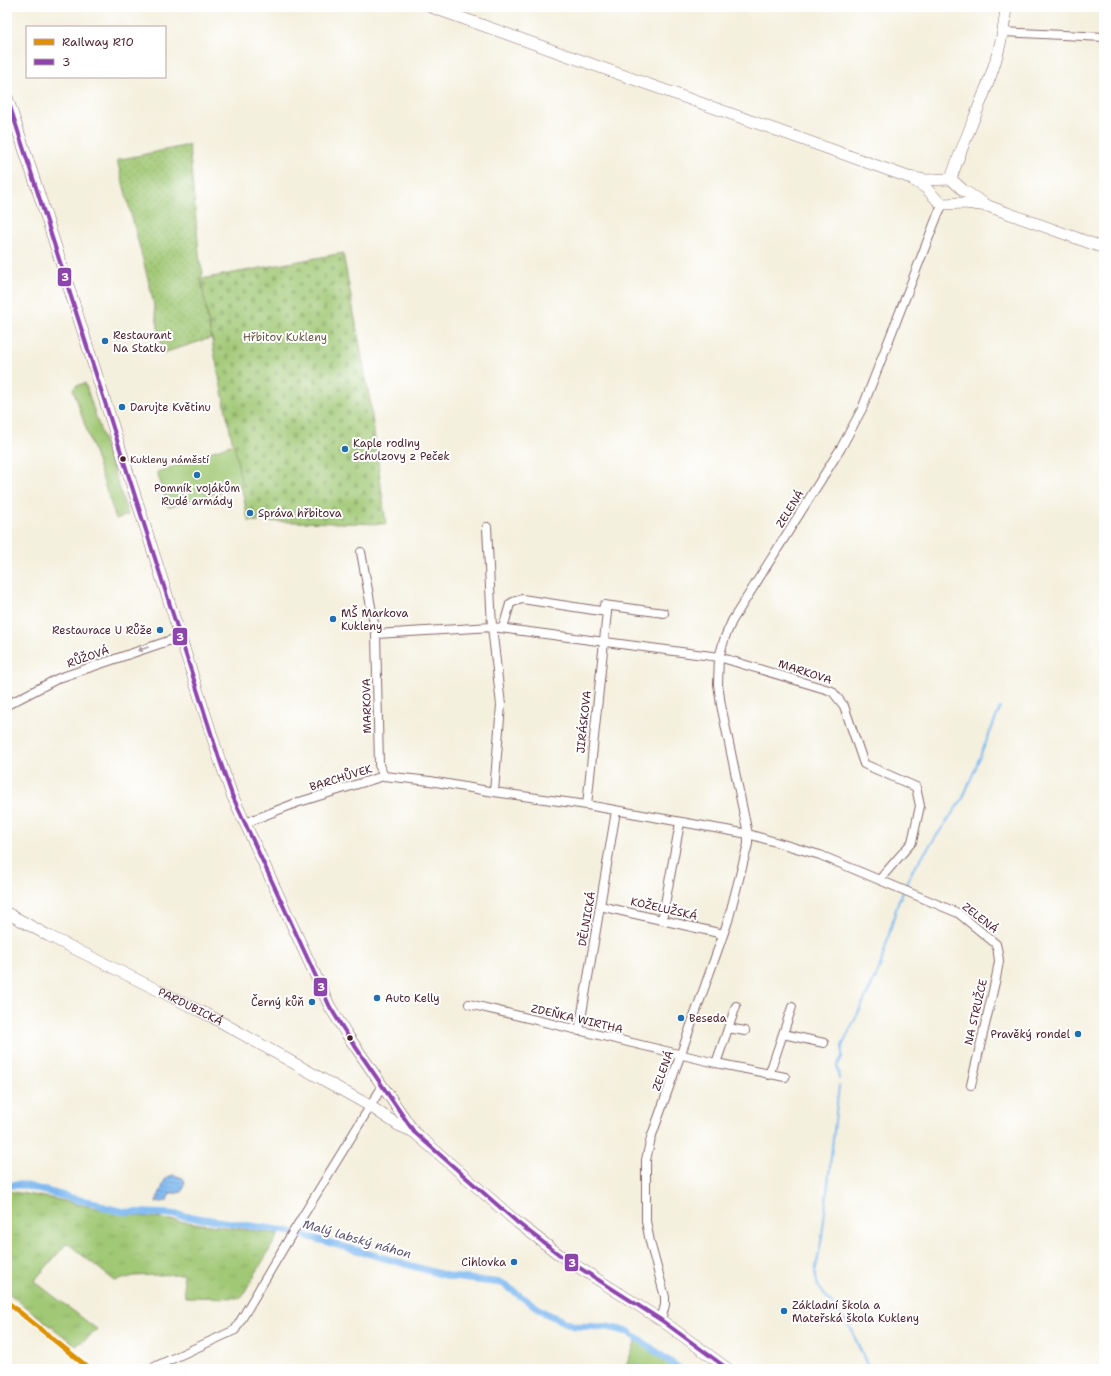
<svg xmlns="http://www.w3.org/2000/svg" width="1111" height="1376" font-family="'Shantell Sans',sans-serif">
	<defs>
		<pattern id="grass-tufts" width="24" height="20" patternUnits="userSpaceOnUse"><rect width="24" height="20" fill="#a0c874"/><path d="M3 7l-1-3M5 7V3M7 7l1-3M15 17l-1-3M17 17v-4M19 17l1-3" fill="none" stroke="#8bab65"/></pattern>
		<pattern id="cemetery-stones" width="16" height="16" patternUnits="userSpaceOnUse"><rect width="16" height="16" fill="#a0c874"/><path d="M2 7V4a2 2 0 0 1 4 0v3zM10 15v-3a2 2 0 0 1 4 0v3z" fill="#8bab65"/></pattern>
		<pattern id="garden-dots" width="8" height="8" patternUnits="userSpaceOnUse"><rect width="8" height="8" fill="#a0c874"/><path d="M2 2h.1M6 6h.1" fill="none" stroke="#8bab65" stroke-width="1.8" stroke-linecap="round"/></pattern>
		<pattern id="water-rules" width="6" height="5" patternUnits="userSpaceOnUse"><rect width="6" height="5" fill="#80baf1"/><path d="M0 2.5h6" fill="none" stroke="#709fcf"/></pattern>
	</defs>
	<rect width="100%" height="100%" fill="#fff"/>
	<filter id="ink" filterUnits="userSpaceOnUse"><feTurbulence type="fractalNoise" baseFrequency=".025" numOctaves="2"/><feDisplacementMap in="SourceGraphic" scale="8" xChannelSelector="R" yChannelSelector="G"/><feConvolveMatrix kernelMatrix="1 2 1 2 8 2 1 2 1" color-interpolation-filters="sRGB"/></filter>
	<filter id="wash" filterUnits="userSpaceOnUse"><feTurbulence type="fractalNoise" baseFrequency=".012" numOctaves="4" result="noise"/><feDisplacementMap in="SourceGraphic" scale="16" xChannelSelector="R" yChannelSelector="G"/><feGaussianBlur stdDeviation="0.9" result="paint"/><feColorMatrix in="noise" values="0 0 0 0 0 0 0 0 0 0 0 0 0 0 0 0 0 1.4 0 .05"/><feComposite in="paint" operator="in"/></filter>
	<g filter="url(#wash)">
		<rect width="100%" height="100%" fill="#f4f0de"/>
		<!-- grass -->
		<path fill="url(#grass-tufts)" stroke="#757450" d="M7 1191 50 1198 123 1214 279 1234 241 1298 185 1297 183 1274 134 1276 115 1281 67 1243 34 1281 98 1330 76 1346 7 1292Z"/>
		<!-- cemetery -->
		<path fill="url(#cemetery-stones)" stroke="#757450" d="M343 253 370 401 386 524 248 521C233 440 214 360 201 279Z"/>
		<!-- park -->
		<path fill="#a0c874" stroke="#757450" d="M85 383 128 515 116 519 73 389 76 386Z
			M234 444 242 486 168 507 157 472 187 462 188 459Z
			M637 1338 680 1369H625Z"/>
		<!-- garden -->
		<path fill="url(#garden-dots)" stroke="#757450" d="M189 145 200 263 203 272 201 279 211 338 163 353 151 291 117 160Z"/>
		<!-- water -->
		<path fill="url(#water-rules)" stroke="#656c8e" d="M174 1175 183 1178 185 1182 182 1192 177 1193H170L167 1201 156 1203C157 1197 160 1193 162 1188 164 1181 165 1176 174 1175Z"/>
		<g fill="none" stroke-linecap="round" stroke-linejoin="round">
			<!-- stream -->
			<path stroke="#80baf1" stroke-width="2" d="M905 888 912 871 963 798 1000 708
				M839 1079 837 1066 842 1057V1046L879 970 898 902 903 892
				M839 1086 822 1237 815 1273 818 1286 851 1329 869 1369"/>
			<!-- canal -->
			<path stroke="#80baf1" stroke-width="7" d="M7 1185H23L75 1199 96 1203 106 1208 125 1212 170 1214 292 1232 451 1277 502 1283 545 1313 574 1326 608 1327 629 1332 680 1369"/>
		</g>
	</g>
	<g filter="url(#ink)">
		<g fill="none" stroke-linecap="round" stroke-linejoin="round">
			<defs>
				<path id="street" d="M1003 32 1104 37
					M487 527 492 627 501 705 494 792 587 805 748 834 820 855 958 913 996 944 998 953 999 961 996 978 971 1085
					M361 552 376 634
					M603 611 604 605 664 613
					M503 628 510 604 513 602 522 599 607 612 587 805
					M7 705 59 678 180 637
					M384 776 379 765 376 634 492 627 719 657 832 691 844 706 864 764 916 787 920 806 912 842 880 879
					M245 823 296 803 384 776 430 781 494 792
					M600 906 723 934
					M662 920 680 823
					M469 1004 716 1063 785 1077
					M728 1028 745 1031
					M579 1031 616 811
					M783 1034 824 1043
					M716 1063 736 1006
					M769 1075 792 1007
					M661 1320 665 1305V1297L650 1242 646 1221V1160L651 1138 728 921 748 844V834L721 705 718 684 719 657 725 637 732 621 841 448 862 409 938 214 943 204
					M150 1369 235 1330 290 1237 382 1087"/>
				<g id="secondary">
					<path d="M431 7 908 177 926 180 951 179 963 190 988 206"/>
					<path d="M7 97 38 191 220 761 232 795 245 823 330 1007 346 1033 414 1132 518 1223 561 1256 661 1320 728 1369"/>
					<path d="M951 179C969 122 1002 68 1006 7"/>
					<path d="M913 180 926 188 938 201 943 204 965 203 988 206 1104 248"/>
					<path id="s1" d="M7 913 49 936 212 1017 370 1106 398 1125 414 1132"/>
				</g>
			</defs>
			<!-- street casing -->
			<use href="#street" stroke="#86686a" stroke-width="10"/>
			<!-- secondary casing -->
			<use href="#secondary" stroke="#86686a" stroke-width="12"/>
			<!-- street -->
			<use href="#street" stroke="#fff" stroke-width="8"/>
			<!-- secondary -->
			<use href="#secondary" stroke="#fff" stroke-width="11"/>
			<defs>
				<path id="bus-1" d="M7 97 220 761 232 795 330 1007 346 1033 414 1132 518 1223 561 1256 661 1320 728 1369"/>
			</defs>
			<!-- bus-1 casing -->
			<use href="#bus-1" stroke="#fff" stroke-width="7"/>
			<!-- bus-1 -->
			<use href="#bus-1" stroke="#8e44ad" stroke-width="4"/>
			<defs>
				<path id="rail-1" d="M7 1302 90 1369"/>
			</defs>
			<!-- rail-1 casing -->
			<use href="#rail-1" stroke="#fff" stroke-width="8"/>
			<!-- rail-1 -->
			<use href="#rail-1" stroke="#dd9206" stroke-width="5"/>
		</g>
		<!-- one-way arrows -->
		<defs><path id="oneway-solid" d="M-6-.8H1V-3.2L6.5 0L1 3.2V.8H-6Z"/></defs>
		<use fill="#ae9aa0" href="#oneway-solid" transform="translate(143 649) rotate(161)"/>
	</g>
	<!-- markers -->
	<g fill="#1f6fb2" stroke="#fff" stroke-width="1.5">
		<circle cx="105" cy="341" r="4"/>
		<circle cx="122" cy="407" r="4"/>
		<circle cx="345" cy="449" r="4"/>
		<circle cx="197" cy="475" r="4"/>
		<circle cx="250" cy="513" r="4"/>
		<circle cx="333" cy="619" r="4"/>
		<circle cx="160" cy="630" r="4"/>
		<circle cx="377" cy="998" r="4"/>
		<circle cx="312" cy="1002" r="4"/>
		<circle cx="681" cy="1018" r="4"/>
		<circle cx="1078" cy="1034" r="4"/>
		<circle cx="514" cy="1262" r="4"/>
		<circle cx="784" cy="1311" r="4"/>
	</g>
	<g fill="#4a1f2b" stroke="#fff" stroke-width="1.5">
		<circle cx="123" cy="459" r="3.5"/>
		<circle cx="350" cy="1038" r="3.5"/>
	</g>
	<g text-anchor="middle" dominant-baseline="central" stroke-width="4" stroke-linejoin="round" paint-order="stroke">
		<!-- bus labels -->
		<g font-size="10" fill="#4a1f2b" stroke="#fff" text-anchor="start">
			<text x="130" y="459">Kukleny náměstí</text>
		</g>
		<!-- poi labels -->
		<g font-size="11" fill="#4a1f2b" stroke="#fff" text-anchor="start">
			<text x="113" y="335">Restaurant<tspan x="113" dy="13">Na Statku</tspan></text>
			<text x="130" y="407">Darujte Květinu</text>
			<text x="353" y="443">Kaple rodiny<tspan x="353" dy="13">Schulzovy z Peček</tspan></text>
			<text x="197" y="488" text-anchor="middle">Pomník vojákům<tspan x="197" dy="13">Rudé armády</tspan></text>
			<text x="258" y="513">Správa hřbitova</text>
			<text x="341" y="613">MŠ Markova<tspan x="341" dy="13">Kukleny</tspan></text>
			<text x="152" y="630" text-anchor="end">Restaurace U Růže</text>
			<text x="385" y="998">Auto Kelly</text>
			<text x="304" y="1002" text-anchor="end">Černý kůň</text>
			<text x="689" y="1018">Beseda</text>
			<text x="1070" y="1034" text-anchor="end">Pravěký rondel</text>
			<text x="506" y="1262" text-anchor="end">Cihlovka</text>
			<text x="792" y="1305">Základní škola a<tspan x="792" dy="13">Mateřská škola Kukleny</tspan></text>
		</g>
		<!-- park labels -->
		<g font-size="11" fill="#685a45" stroke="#fff">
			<text x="285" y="337">Hřbitov Kukleny</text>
		</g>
		<!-- street labels -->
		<g font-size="11" fill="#4a1f2b" stroke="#fff">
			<text transform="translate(790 509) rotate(-58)">ZELENÁ</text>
			<text transform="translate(88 657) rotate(-19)">RŮŽOVÁ</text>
			<text transform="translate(805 672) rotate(18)">MARKOVA</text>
			<text transform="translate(367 706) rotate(-91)">MARKOVA</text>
			<text transform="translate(584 722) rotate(-84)">JIRÁSKOVA</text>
			<text transform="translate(341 778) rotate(-17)">BARCHŮVEK</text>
			<text transform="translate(664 909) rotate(13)">KOŽELUŽSKÁ</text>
			<text transform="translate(980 918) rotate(38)">ZELENÁ</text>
			<text transform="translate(587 919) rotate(-80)">DĚLNICKÁ</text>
			<text stroke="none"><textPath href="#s1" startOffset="206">PARDUBICKÁ</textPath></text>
			<text transform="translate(976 1012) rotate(-77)">NA STRUŽCE</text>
			<text transform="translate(577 1019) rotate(13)">ZDEŇKA WIRTHA</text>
			<text transform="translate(663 1071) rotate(-70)">ZELENÁ</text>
		</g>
		<!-- water labels -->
		<g font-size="12" font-style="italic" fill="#5d5570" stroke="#fff">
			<text transform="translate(357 1239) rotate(16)">Malý labský náhon</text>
		</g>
	</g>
	<g stroke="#fff" stroke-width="1.5">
		<rect x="57" y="267" width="15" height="20" rx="4" fill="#8e44ad"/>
		<rect x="172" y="627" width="16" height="19" rx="4" fill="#8e44ad"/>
		<rect x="313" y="977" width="15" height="20" rx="4" fill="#8e44ad"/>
		<rect x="564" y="1253" width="15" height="19" rx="4" fill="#8e44ad"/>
	</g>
	<g font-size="11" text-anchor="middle" font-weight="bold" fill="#fff">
		<text x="65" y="281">3</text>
		<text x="180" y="641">3</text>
		<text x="321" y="991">3</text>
		<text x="572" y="1267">3</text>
	</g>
	<!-- margin -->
	<rect width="1111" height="1376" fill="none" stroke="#fff" stroke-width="24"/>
	<!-- legend -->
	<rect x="26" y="26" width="140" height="52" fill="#ffffff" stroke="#b7a5aa"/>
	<rect x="34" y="39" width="20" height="6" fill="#dd9206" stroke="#b7a5aa"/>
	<text x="62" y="46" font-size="12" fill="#4a1f2b">Railway R10</text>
	<rect x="34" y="59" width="20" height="6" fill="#8e44ad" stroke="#b7a5aa"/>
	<text x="62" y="66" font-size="12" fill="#4a1f2b">3</text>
</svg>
